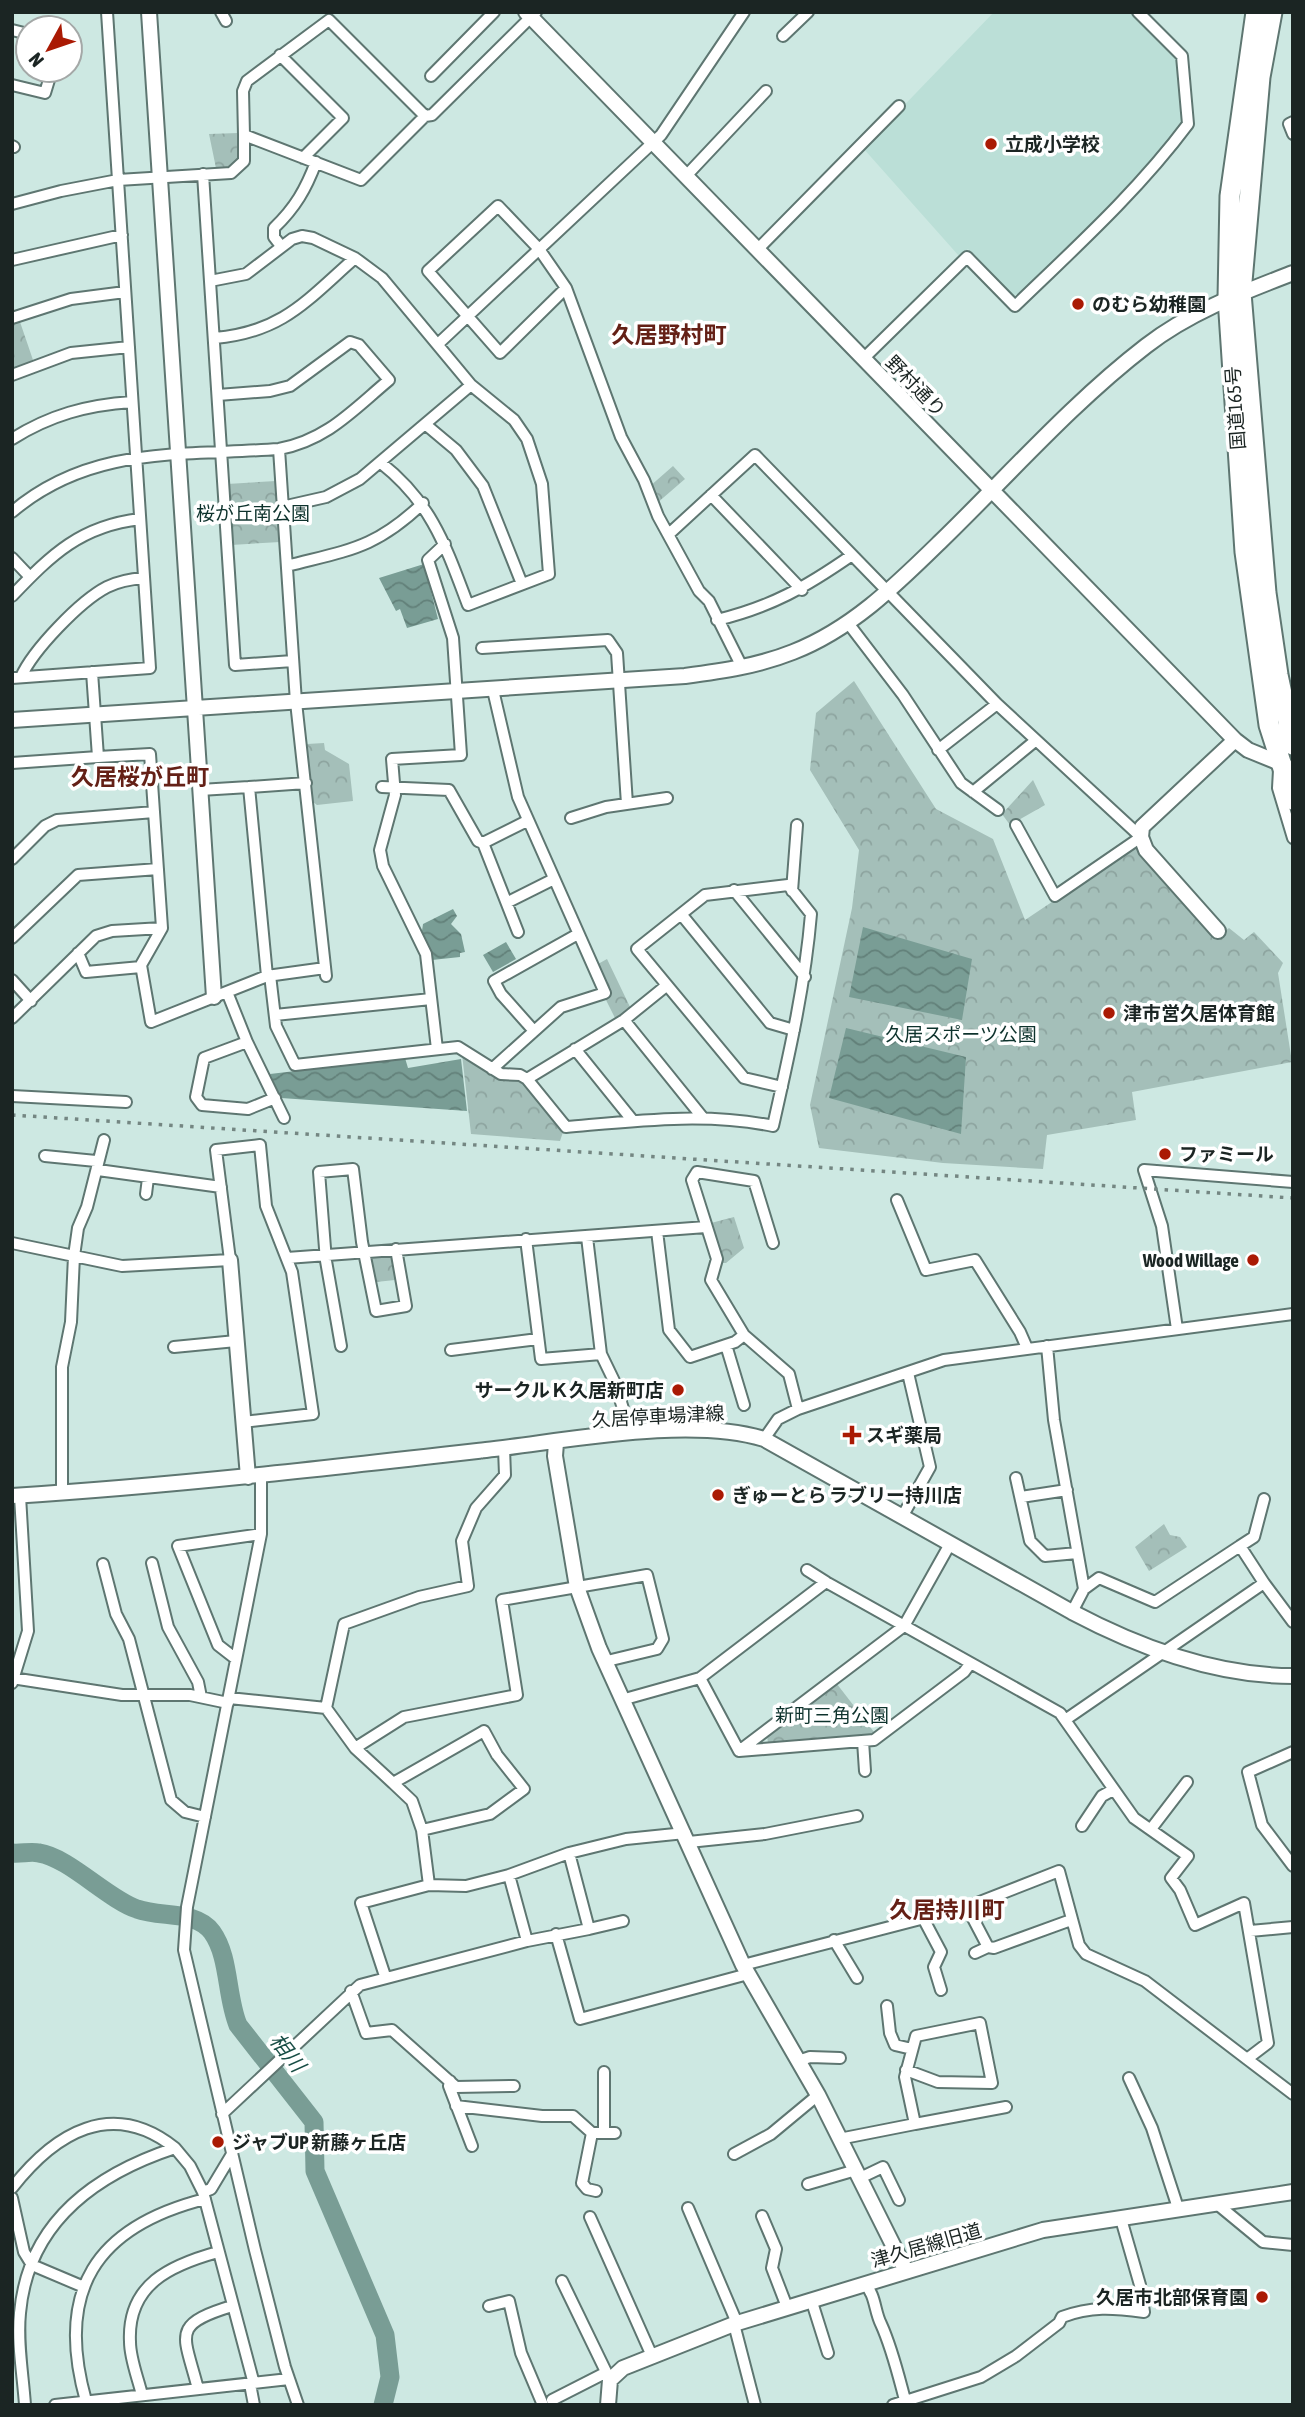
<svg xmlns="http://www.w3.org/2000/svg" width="1305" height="2417" font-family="'Asap Condensed','Noto Sans JP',sans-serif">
	<defs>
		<pattern id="park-crowns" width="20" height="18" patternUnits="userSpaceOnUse" patternTransform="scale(1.75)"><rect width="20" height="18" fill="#a4bfb9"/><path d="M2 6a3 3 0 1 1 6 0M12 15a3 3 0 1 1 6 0" fill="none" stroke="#8da49f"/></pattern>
		<pattern id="water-waves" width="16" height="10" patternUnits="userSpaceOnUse" patternTransform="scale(1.75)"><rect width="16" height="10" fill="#799d95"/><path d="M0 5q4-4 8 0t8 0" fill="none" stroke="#628079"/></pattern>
	</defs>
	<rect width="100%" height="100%" fill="#cde8e2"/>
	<!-- built -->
	<path fill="#bbdfd7" d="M994 12H1129L1176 58 1182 122 1165 145 1099 216 1019 294 1013 295 968 249 959 256 863 148Z"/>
	<!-- park -->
	<path fill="url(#park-crowns)" d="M238 133 237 162 231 167 216 168 209 134Z
		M19 319 33 360 12 370V322Z
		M673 466 685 479 656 504 649 487Z
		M276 481 280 542 231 545 227 484Z
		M854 681 936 809 993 839 1025 920 1137 845 1218 936 1229 928 1244 940 1254 932 1283 963 1278 973 1292 1062 1132 1092 1136 1120 1047 1135 1043 1169 943 1163 819 1148 810 1105 852 908 859 850 810 770 816 713Z
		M324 743 325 750 349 764 353 801 317 805 313 802 307 744Z
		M1033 780 1045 805 1010 825 1002 814Z
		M607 959 631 1009 615 1018 605 998 611 995 598 964Z
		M462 1054 497 1078 523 1083 563 1132 560 1141 471 1134Z
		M734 1217 744 1248 726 1263H722L711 1223Z
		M391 1255 395 1280 376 1282 371 1256Z
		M1164 1524 1170 1535 1180 1537 1187 1547 1149 1571 1135 1547Z
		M837 1684 874 1732 872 1735 768 1743 767 1736Z"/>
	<!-- water -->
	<path fill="url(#water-waves)" d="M424 564 438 619 407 628 400 609 396 611 379 578Z
		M453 909 457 916 451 924 461 934 465 952 460 953V957L432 960 422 931 423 924Z
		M863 927 972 959 962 1020 849 997Z
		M506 942 516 959 493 972 483 955Z
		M846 1028 966 1057 961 1134 829 1098Z
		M405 1058 408 1068 461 1059 467 1111 281 1098 270 1074Z"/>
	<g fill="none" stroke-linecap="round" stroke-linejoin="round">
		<!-- river -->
		<path stroke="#799d95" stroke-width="19" d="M12 1853C21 1854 31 1851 39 1853 68 1857 109 1900 137 1909 161 1918 196 1910 212 1932 230 1957 226 1996 238 2025L314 2122 315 2171 385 2335 390 2377 383 2405"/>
		<defs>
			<path id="street" d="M107 12 118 180 231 173 244 161V135
				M221 12 226 21
				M329 20 425 116 361 180 244 135 243 91 247 81Z
				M12 30 28 34
				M783 36 808 12
				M280 55 343 118 303 158
				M431 76 494 12
				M12 85 45 93 52 70
				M425 116 432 115 536 12
				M1293 122 1289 124 1293 134
				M12 146 14 147
				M203 174 235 665 293 661
				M686 176 766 91
				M12 204 61 191 118 180 150 668 12 678
				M498 206 539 249 566 288 500 353 428 271Z
				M281 246 274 237V228C295 208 306 189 316 162
				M757 250 899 106
				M12 260 122 235
				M210 281 246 274 292 239 302 236 313 238 355 258 382 278 471 385 514 420 527 439 542 484 549 574 468 605C446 547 432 503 381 463
				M566 288 621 437 644 480 658 516 699 591 709 601 742 667
				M12 318 71 299 125 292
				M215 338C283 332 307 300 355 258
				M438 344 661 135 744 12
				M863 359 967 257 1015 306C1075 248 1138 191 1188 124L1182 56 1138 12
				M12 375 71 353 129 347
				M425 424 456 450 483 486 522 584
				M12 439C50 415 87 405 132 402
				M279 449 296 702 326 976
				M711 495 802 590
				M282 507 326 497 360 479 471 385
				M12 512C91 445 182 456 279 449 327 440 353 410 389 380L359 345 350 342 290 386 270 391 218 395
				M670 533 755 455 997 704 1141 837 1055 896 1016 825
				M12 558 30 577
				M287 566C348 550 375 549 423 503
				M12 596C52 554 81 526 140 519
				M717 620C771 607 806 587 852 555
				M848 623 903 695 961 783 998 810
				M482 648 608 640 617 653 627 804
				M21 677C33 650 80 601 107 587 119 581 131 579 144 578
				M938 750 997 704
				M12 763 98 757
				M1279 770 1278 788 1293 838
				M382 787 449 790 478 841 483 843 518 932
				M200 790 249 787
				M973 792 1035 741
				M571 818 606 807 667 798
				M483 843 527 821
				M12 859 45 826 57 820 154 812
				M734 890 805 977
				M792 891 797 825
				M508 902 552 880
				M681 914 770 1023 794 1030
				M162 928 141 965 151 1022 267 976 325 968
				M12 938 78 875 158 869
				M78 953 86 972 141 967
				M270 975 276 1026 295 1065 458 1047 501 1074 520 1075 527 1079 566 1127C635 1121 705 1112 773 1126 789 1055 805 986 811 914L788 885 705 895 637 949 744 1078 782 1087
				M267 976 249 787 306 783
				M12 980 31 1001
				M227 992 247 1042 204 1058 196 1097 202 1105 248 1109 275 1098
				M275 1015 431 999
				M12 1018 96 936 112 931 162 928 150 754 98 757 92 672
				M624 1020 703 1118
				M534 1031 501 994 494 981 578 934
				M247 1042 284 1118
				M437 1049 426 954 383 866 380 850 395 795 392 759 461 755 453 638 428 560 445 544
				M575 1049 633 1121
				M492 1069 561 1007 605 993 518 797 493 690
				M527 1079 624 1020 666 986
				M12 1096 126 1102
				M45 1156 96 1161
				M98 1170 221 1187
				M146 1194 148 1178
				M897 1200 926 1270 975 1260 1020 1332 1027 1348
				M657 1231 669 1330 690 1357 735 1342 744 1335
				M587 1237 601 1354 615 1383 631 1434
				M526 1239 541 1359 601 1354
				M12 1243 122 1266 230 1260 216 1150 260 1145 266 1206 292 1272 313 1414 243 1422
				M773 1243 754 1181 697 1172 692 1180 717 1259 711 1280 744 1335 789 1374 798 1409
				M287 1258 706 1227
				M1177 1329 1162 1226 1144 1170 1293 1182
				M726 1345 744 1405
				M341 1346 326 1261 319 1172 353 1169 362 1242 376 1311 406 1306 396 1249
				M1047 1346 1054 1420 1084 1589 1072 1612
				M174 1347 236 1341
				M451 1350 538 1339
				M764 1439 778 1419 798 1409 944 1360 1293 1314
				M261 1475V1534L187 1907 184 1950 255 2250 285 2367 298 2405
				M1016 1478 1030 1541 1045 1556 1077 1553
				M62 1493V1367L71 1322 74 1256 78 1228 87 1207 104 1140
				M1021 1497 1067 1490
				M902 1517 930 1467 908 1373
				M1240 1546 1254 1537 1264 1499
				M152 1563 168 1627 198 1682 201 1697
				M103 1564 116 1614 129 1639 171 1800 185 1812 205 1817
				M807 1570 826 1582
				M1084 1589 1099 1578 1155 1602 1240 1546 1264 1583
				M236 1659 218 1645 178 1546 261 1534
				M12 1678 122 1695H190L228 1703
				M700 1678 739 1751 874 1740 964 1672 970 1664
				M12 1683 28 1631 20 1496
				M229 1698 326 1708 355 1748
				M625 1699 700 1678 826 1582 1060 1713 1134 1818 1188 1856 1171 1878 1180 1890 1195 1925 1244 1903 1268 2043 1247 2059 1145 1981 1086 1954 1079 1945 1059 1871 967 1907 743 1965
				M326 1708 344 1624 419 1597 468 1586 462 1541 476 1508 505 1475 504 1448
				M1065 1720 1264 1583 1293 1622
				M863 1741 865 1771
				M739 1751 904 1626 950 1544
				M1293 1752 1248 1772 1262 1825 1293 1866
				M393 1783 412 1801 422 1830
				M1082 1826 1102 1796 1113 1790
				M1151 1829 1187 1782
				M689 1842 765 1834 857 1816
				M429 1885 466 1886 509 1875
				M967 1907 988 1947 994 1948 1071 1920
				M923 1918 941 1952 934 1967 941 1990
				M589 1929 623 1921
				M1250 1931 1293 1927
				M556 1934 580 2019 748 1974
				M834 1940 857 1978
				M527 1941 509 1875 569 1853
				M975 1953 988 1947
				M385 1976 361 1903 429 1885 422 1830 490 1814 524 1789 497 1755 484 1731 393 1783 355 1748 404 1717 517 1695 502 1600 647 1575 663 1639 657 1649 607 1661
				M351 1991 366 2033 392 2030 456 2087 514 2086
				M887 2006 890 2033 895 2045 912 2049
				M1247 2059 1293 2094
				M798 2061 810 2057 840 2058
				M1129 2078 1152 2128 1179 2211
				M450 2081 449 2086 472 2146
				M456 2106 542 2116H573L592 2133H615
				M222 2114 360 1985 527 1941 589 1929 569 1853 626 1839 685 1833
				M915 2124 1006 2107
				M592 2133 582 2183 587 2189 596 2191
				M604 2133V2072
				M839 2139 915 2124 905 2077 916 2036 980 2023 992 2083 938 2082 906 2070
				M734 2154 771 2134 818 2095
				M860 2178 883 2167 899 2200
				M808 2184 856 2170
				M12 2188C55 2133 112 2098 175 2148
				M203 2192 211 2189 232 2154
				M12 2198 24 2252 32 2265 84 2287
				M1217 2204 1263 2242 1293 2245
				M688 2208 737 2323
				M762 2216 776 2249 772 2268 787 2307
				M590 2217 652 2356
				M562 2281 610 2380
				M864 2283C876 2295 874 2310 881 2324 892 2348 898 2374 905 2400
				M811 2299 828 2353
				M489 2306 509 2301 521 2353 543 2405
				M734 2324 755 2405
				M250 2384 254 2405
				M198 2389C184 2334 170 2325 232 2306
				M142 2395C138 2378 130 2359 130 2342 127 2284 171 2265 218 2252
				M552 2400 605 2373
				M86 2401C55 2291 95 2227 205 2199
				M25 2405C23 2375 17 2343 20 2313 28 2222 96 2174 175 2148L190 2166 203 2192 254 2384
				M55 2405 289 2379
				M893 2405 981 2377 1016 2356 1059 2323 1062 2317C1091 2306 1113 2308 1144 2312L1140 2285 1121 2219"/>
			<path id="secondary" d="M149 12 214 997
				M526 12 1235 740 1248 750 1285 765
				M12 720 685 676C722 671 758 666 793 652 852 629 897 584 941 541 1008 476 1072 403 1146 346 1190 312 1241 293 1293 273
				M1218 931 1146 850 1141 837 1142 827 1235 740
				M230 1260 248 1477
				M556 1443 555 1456 577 1587 599 1648 743 1965 818 2095 906 2271
				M12 1496C171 1486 328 1468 486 1450 567 1441 688 1416 764 1439L1072 1612C1140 1648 1216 1676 1293 1676
				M608 2405 610 2380 623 2368 734 2324 1043 2230 1293 2192"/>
			<path id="highway" d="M1256 12 1230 196 1228 298 1245 552 1269 725 1293 800
				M1272 12 1260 77 1241 293 1266 593 1278 675 1293 745"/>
		</defs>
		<!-- street casing -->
		<use href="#street" stroke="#5e7671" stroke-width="14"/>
		<!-- secondary casing -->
		<use href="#secondary" stroke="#5e7671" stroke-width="18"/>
		<!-- highway casing -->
		<use href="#highway" stroke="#5e7671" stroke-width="23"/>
		<!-- street -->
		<use href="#street" stroke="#fff" stroke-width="10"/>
		<!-- secondary -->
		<use href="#secondary" stroke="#fff" stroke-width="14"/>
		<!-- highway -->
		<use href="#highway" stroke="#fff" stroke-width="19"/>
		<!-- rail -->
		<path stroke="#748682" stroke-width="3.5" stroke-dasharray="3.5 7" stroke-linecap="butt" d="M12 1115 1293 1198"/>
	</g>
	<!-- markers -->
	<g fill="#aa1a04" stroke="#fff" stroke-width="2.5">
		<circle cx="991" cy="144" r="7"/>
		<circle cx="1078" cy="304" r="7"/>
		<circle cx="1109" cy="1013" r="7"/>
		<circle cx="1165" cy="1154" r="7"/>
		<circle cx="1253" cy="1260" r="7"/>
		<circle cx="678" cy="1390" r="7"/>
		<path d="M848.5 1424.5h7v7h7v7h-7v7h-7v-7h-7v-7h7z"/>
		<circle cx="718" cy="1495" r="7"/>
		<circle cx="218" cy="2142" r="7"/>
		<circle cx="1262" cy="2297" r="7"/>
	</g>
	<g text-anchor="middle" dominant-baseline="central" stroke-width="7" stroke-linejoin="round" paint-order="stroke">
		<!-- poi labels -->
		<g font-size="19" font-weight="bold" fill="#1b2523" stroke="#fff" text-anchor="start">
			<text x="1005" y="144">立成小学校</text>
			<text x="1092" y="304">のむら幼稚園</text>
			<text x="1123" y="1013">津市営久居体育館</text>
			<text x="1179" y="1154">ファミール</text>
			<text x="1239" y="1260" text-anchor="end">Wood Willage</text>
			<text x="664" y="1390" text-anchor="end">サークルＫ久居新町店</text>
			<text x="866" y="1435">スギ薬局</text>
			<text x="732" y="1495">ぎゅーとら ラブリー持川店</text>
			<text x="232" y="2142">ジャブUP 新藤ヶ丘店</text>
			<text x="1248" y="2297" text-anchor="end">久居市北部保育園</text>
		</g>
		<!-- street labels -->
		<g font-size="19" fill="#1b2523" stroke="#fff">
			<text transform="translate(916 386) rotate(46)">野村通り</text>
			<text transform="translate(1235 408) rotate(-94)">国道165号</text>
			<text transform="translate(658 1416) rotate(-3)">久居停車場津線</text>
			<text transform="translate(926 2245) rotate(-16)">津久居線旧道</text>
		</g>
		<!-- park labels -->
		<g font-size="19" fill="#0d322c" stroke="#fff">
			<text x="253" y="513">桜が丘南公園</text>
			<text x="961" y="1034">久居スポーツ公園</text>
			<text x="832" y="1715">新町三角公園</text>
		</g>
		<!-- water labels -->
		<g font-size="21" font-style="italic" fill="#194e46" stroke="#fff">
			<text transform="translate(288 2052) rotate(52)">相川</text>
		</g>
		<!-- quarter labels -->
		<g font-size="23" font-weight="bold" fill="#642016" stroke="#fff">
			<text x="669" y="335">久居野村町</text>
			<text x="140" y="777">久居桜が丘町</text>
			<text x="947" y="1910">久居持川町</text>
		</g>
	</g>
	<!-- border -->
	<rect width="1305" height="2417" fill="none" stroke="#1b2523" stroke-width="28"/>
	<!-- north arrow -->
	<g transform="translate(49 49) rotate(230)"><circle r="33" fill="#ffffff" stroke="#a4a8a7" stroke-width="2"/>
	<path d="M0-5L12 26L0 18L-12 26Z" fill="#aa1a04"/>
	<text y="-10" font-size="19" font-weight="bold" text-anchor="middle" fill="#1b2523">N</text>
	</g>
</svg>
